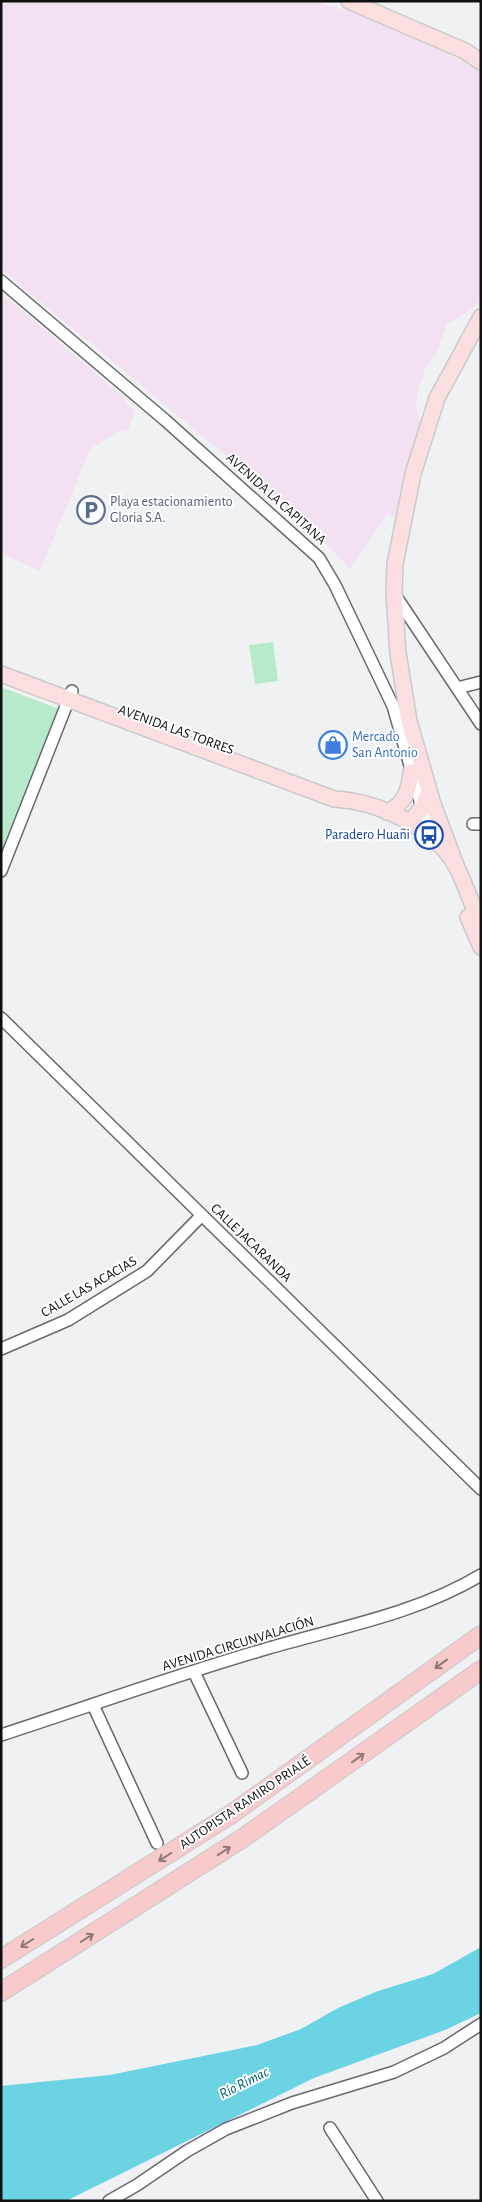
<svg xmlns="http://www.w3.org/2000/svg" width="482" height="2202" font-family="'Alegreya Sans',sans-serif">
	<rect width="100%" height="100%" fill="#f0f1f2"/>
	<!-- industrial -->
	<path fill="#f3e0f1" d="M1 1H314L352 12 413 36 481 70V300L471 310 447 324 436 355 422 372 425 373 419 385 416 407 420 422 397 518 387 514 350 569 306 522 1 269Z
		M1 293 126 399V404L135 411 127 432 121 430 90 449 40 571 1 553Z"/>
	<!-- green -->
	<path fill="#b7eacb" d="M273 642 278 681 255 684 249 645Z
		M1 687 59 709 1 853Z"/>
	<!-- water -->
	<path fill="#6bd3e3" d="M481 1947V2013L445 2030 314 2078 66 2201H1V2086L110 2075 257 2045 301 2029 338 2008 378 1991 433 1974Z"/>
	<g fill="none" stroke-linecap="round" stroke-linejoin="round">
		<defs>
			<path id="minor" d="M1 281 165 420 319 558 335 585 393 706 425 818 436 840
				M395 595 481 724
				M457 688 481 682
				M473 824H481
				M1 871 72 691
				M1 1018 481 1489
				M1 1349 68 1320 147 1271 202 1215
				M194 1672 242 1773
				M93 1705 157 1843
				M1 1735C90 1706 179 1674 269 1648 341 1627 416 1614 481 1575
				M330 2128 377 2201
				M109 2201 137 2185 187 2151 226 2129 292 2103 394 2072 444 2048 481 2024"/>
			<path id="major" d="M349 1 465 51 481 62
				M1 674 334 799C377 801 437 828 457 868 466 886 473 907 481 925
				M387 812C405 804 409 791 411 772
				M409 823 422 808 429 791
				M457 868 433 804 409 721 398 653 394 593 395 564 413 474 437 398 481 317
				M468 917 481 947"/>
			<path id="highway" d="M1 1959 230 1815 481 1635
				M1 1992 243 1838 481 1670"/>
		</defs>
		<!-- minor casing -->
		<use href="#minor" stroke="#68696a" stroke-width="14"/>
		<!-- major casing -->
		<use href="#major" stroke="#cacaca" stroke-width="18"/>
		<!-- highway casing -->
		<use href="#highway" stroke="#cacaca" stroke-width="20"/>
		<!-- minor -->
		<use href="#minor" stroke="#fff" stroke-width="11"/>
		<!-- major -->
		<use href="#major" stroke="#fbdfe0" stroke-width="15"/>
		<!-- highway -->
		<use href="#highway" stroke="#f9cacb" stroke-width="18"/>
	</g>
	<!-- one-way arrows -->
	<defs><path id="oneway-shaft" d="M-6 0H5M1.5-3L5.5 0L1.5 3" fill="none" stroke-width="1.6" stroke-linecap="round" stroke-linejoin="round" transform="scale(1.25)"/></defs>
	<g stroke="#907677">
		<use href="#oneway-shaft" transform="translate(441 1664) rotate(144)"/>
		<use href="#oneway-shaft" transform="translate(358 1758) rotate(-36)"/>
		<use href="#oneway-shaft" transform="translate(224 1851) rotate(-33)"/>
		<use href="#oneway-shaft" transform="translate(165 1857) rotate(148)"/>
		<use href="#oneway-shaft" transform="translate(87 1938) rotate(-32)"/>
		<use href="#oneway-shaft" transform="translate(27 1943) rotate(148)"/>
	</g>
	<!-- icons -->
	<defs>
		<symbol id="parking-ring" viewBox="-11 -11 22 22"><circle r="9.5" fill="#fdfeff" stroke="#5c6f8a" stroke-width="1.5"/><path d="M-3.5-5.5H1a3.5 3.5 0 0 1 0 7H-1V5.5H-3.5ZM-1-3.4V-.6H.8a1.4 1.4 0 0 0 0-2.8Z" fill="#5c6f8a"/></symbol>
		<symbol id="shop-ring" viewBox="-11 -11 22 22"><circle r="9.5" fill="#fdfeff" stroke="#3f7fe0" stroke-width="1.5"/><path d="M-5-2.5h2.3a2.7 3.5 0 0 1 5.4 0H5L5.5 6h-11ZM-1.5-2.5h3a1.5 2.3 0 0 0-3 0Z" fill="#3f7fe0"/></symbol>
		<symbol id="bus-ring" viewBox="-11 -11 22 22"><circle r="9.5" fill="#fdfeff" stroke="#1a4fb4" stroke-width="1.5"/><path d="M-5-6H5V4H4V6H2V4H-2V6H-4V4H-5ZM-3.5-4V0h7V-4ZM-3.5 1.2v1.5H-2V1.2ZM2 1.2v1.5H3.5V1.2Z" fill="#1a4fb4"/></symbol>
	</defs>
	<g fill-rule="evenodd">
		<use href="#parking-ring" x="75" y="494" width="32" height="32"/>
		<use href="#shop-ring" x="317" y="729" width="32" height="32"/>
		<use href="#bus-ring" x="413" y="819" width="32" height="32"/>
	</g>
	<g text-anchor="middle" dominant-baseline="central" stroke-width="4" stroke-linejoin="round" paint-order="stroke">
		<!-- street labels -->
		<g font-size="14" fill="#0f0f10" stroke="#fdfeff">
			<text transform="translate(276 499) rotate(42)">AVENIDA LA CAPITANA</text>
			<text transform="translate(176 730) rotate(20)">AVENIDA LAS TORRES</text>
			<text transform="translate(251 1243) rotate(44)">CALLE JACARANDA</text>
			<text transform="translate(89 1287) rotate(-30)">CALLE LAS ACACIAS</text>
			<text transform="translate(238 1644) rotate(-17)">AVENIDA CIRCUNVALACIÓN</text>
			<text transform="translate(245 1803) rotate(-34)">AUTOPISTA RAMIRO PRIALÉ</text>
		</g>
		<!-- service labels -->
		<g font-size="14" fill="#4e5e75" stroke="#fdfeff" text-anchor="start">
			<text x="110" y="502">Playa estacionamiento<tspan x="110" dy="16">Gloria S.A.</tspan></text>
		</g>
		<!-- shop labels -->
		<g font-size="14" fill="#366cbe" stroke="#fdfeff" text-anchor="start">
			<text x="352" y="737">Mercado<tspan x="352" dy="16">San Antonio</tspan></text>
		</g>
		<!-- transit labels -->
		<g font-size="14" fill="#164399" stroke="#fdfeff" text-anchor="end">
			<text x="410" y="835">Paradero Huañi</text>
		</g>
		<!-- water labels -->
		<g font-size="15" font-style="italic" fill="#02616c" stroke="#fdfeff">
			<text transform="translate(244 2083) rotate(-27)">Río Rímac</text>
		</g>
	</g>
	<!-- border -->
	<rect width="482" height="2202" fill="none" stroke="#0f0f10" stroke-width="5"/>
</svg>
